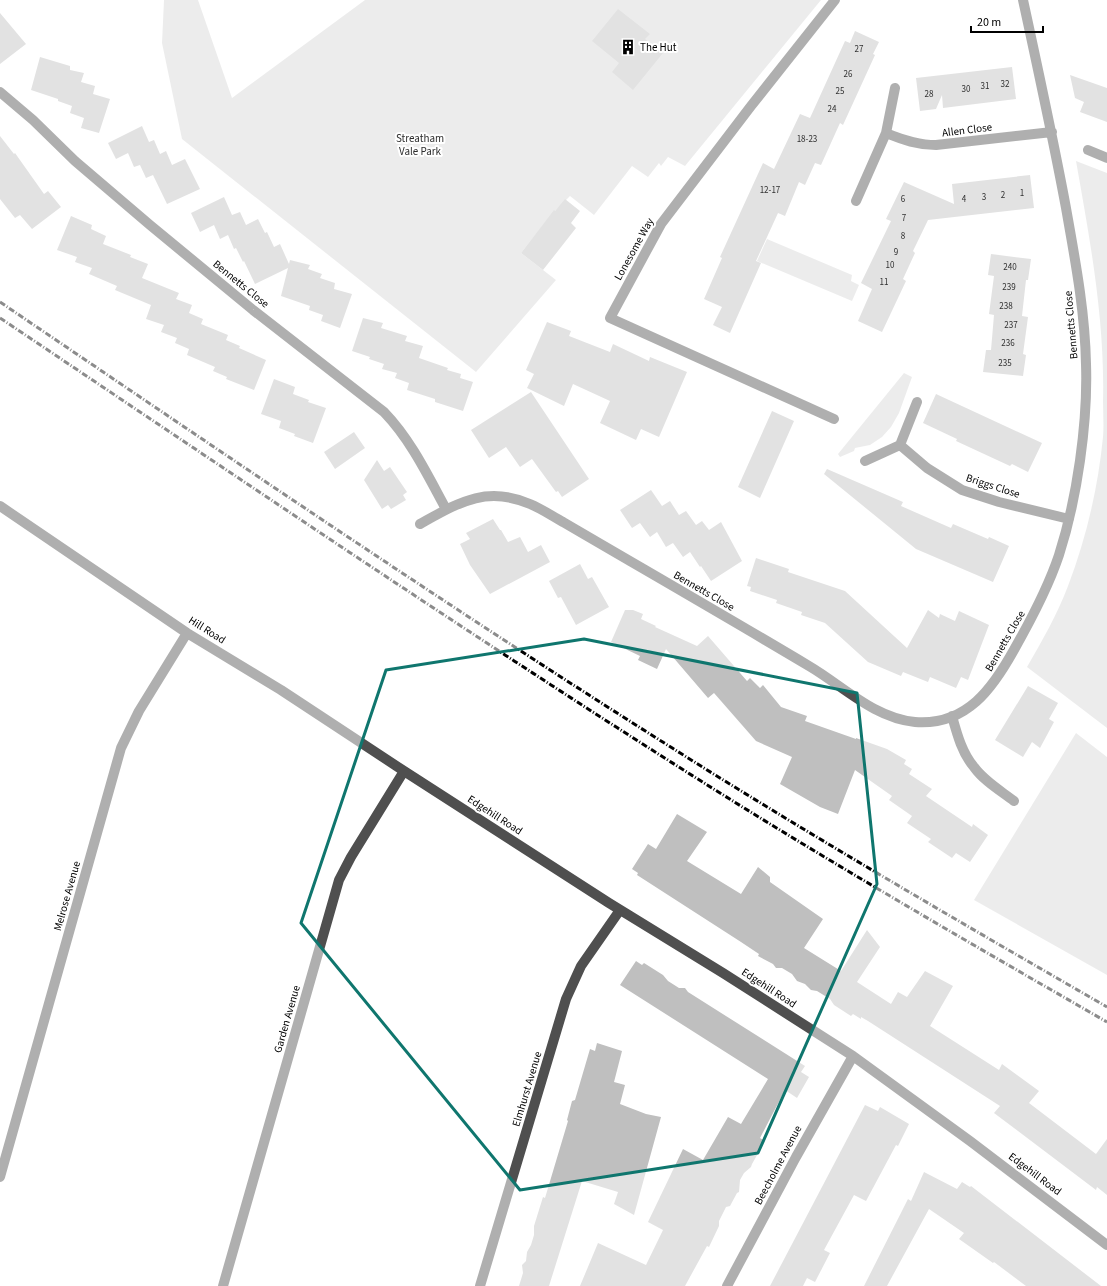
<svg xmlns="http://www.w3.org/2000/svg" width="1107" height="1286" font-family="'Source Sans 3',sans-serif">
	<rect width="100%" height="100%" fill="#fff"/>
	<!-- green -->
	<path fill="#d6d6d6" d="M164 0H198L232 98 365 0H821L685 166 668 157 661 166 659 163 648 177 632 166 594 215 570 196 555 211H554L521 253 556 280 476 372 182 139 162 43Z
		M1076 161 1107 173V728L1027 667C1042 641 1057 615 1068 586 1086 539 1098 488 1103 437 1104 425 1103 413 1103 401 1105 320 1090 240 1076 161Z
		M767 239 852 275 851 281 859 285 852 301 757 261Z
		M904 373 912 377 899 413 891 427 882 437 870 445 855 448 854 451 840 457 838 454Z
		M1076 733 1107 757V975L974 900Z"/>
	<!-- building -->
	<path fill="#bfbfbf" d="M618 9 650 34 645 39 663 53 633 90 612 72 619 63 592 41Z
		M0 13 26 44 0 64Z
		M855 31 879 42 873 54 875 55 843 125 840 123 821 165 815 163 805 185 799 182 785 216 778 213 756 261 761 263 730 333 713 325 722 307 704 299 722 258 720 257 763 163 774 169 800 114 810 118 845 41 850 43Z
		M40 57 70 66V70L84 73 81 82 95 86 93 94 110 99 99 133 81 128 84 118 70 113 72 106 58 101V99L31 90Z
		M1012 67 1016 99 943 108 942 95 936 109 920 111 916 78Z
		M1070 75 1107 88V122L1080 112 1084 102 1075 98Z
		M142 126 149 142 154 140 160 154 166 151 172 165 185 159 200 189 167 204 153 175 146 178 140 165 134 167 128 153 116 159 108 143Z
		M0 136 14 154 15 153 44 194 48 191 61 207 32 229 20 215 15 218 0 199Z
		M1030 175 1034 208 928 220 913 251 915 253 903 279 906 281 882 332 858 321 872 289 861 283 891 221 886 219 904 182 954 204 952 184Z
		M224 197 232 215 240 212 246 225 258 219 265 233 267 232 274 247 280 244 289 264 290 260 310 265 308 269 322 274 320 278 335 283 334 289 352 294 340 328 321 321 323 315 309 310 310 306 281 296 288 268 255 284 244 261 243 262 236 248 234 249 228 235 220 239 214 225 200 232 191 213Z
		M565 199 580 211 571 223 576 228 543 270 521 253 554 210 555 211Z
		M71 216 92 225 91 229 106 236 103 244 131 255 130 257 148 264 142 278 179 293 176 299 192 305 189 313 203 319 201 324 228 335 226 340 240 346 239 348 266 360 254 390 226 379 227 377 213 371 215 367 187 355 189 349 175 343 177 338 161 332 164 325 146 319 151 305 115 290 117 286 89 274 92 268 75 262 77 257 57 250Z
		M991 254 1031 259 1028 280H1026L1022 316 1028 317 1023 354 1026 355 1023 376 983 372 986 350H991L994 315 989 314 994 276 988 275Z
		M363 318 383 323 381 328 407 336 405 341 423 346 419 358 448 368 447 370 461 374 460 378 473 382 463 411 435 402V399L407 390 409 383 395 378 397 373 382 369 384 364 369 359 370 357 352 351Z
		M547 322 571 331 569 336 610 352 613 344 649 361 650 357 687 372 659 437 641 429 636 440 600 423 610 401 573 384 564 406 527 388 534 374 526 370Z
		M274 379 295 387 293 394 309 400 308 402 326 408 313 443 294 436 295 434 279 428 281 421 261 414Z
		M531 392 589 479 562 497 558 491 556 492 532 459 520 467 506 447 489 458 471 430Z
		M936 394 1042 443 1028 472 1012 464 1010 466 956 441 957 439 923 423Z
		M772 411 794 421 760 498 738 487Z
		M354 432 365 448 335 469 324 452Z
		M377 460 384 471 390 467 407 492 403 495 406 500 391 509 388 505 382 509 364 480Z
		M827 469 903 502 901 506 951 528 953 524 988 539 989 537 1009 546 993 582 916 549 824 474Z
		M651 490 662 506 670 501 679 515 686 511 696 525 702 521 709 530 721 522 742 561 711 581 701 566 700 567 690 552 683 557 673 543 666 547 657 532 650 537 640 523 632 528 620 510Z
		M493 519 500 530H501L508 542 520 537 528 552 541 545 550 562 490 594 470 565 460 544 470 539 466 533Z
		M756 558 789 569 788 572 845 591 907 648 928 610 939 618 940 614 955 621 959 611 989 625 968 680 961 677 956 688 930 677 928 682 903 672 901 676 868 662 825 623 801 615 802 612 776 603 777 600 750 591 751 587 747 586Z
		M580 564 588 579 592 577 609 607 576 625 561 597 558 598 549 581Z
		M625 610H633L643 614 641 619 656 626 655 627 697 646 708 636 747 681 750 678 760 688 763 685 781 707 807 716 805 721 856 739V738L887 749 906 760 904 764 912 769 909 774 932 789 926 796 972 827 973 824 988 835 970 862 956 853 952 858 928 842 931 839 907 823 912 816 889 800 892 796 855 770 838 814 820 807 780 784 792 757 756 741 714 693 708 698 666 649 657 669 638 660 640 656 611 642Z
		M1028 686 1058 703 1049 719 1054 722 1040 748 1032 742 1023 757 995 740Z
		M677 814 707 832 687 861 741 894 758 867 770 877V882L823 919 804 948 841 971 867 930 880 947 857 982 891 1004 898 992 907 997 925 971 953 986 930 1026 999 1070 1002 1064 1039 1091 1029 1103 1096 1154 1107 1139V1195L1097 1187 1096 1190 994 1113 1000 1106 868 1021 861 1017V1019L853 1014 851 1016 834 1005 830 999 817 991 811 990 805 984 797 981 792 974 782 968H776L773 964 758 956 759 954 741 942 637 875 638 873 632 869 648 844 656 849Z
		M636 961 642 965 644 963 663 975 668 981 679 988H685L688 992 805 1066 801 1072 809 1077 797 1098 785 1090 760 1138 765 1141 752 1164 751 1167 744 1173 740 1180 739 1192 737 1193 730 1206 726 1207 719 1221V1226L709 1247 707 1246 685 1286H580L598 1243 646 1265 663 1230 648 1222 683 1149 703 1160 728 1117 741 1124 768 1079 620 985Z
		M597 1043 622 1051 614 1082 625 1085 620 1104 646 1114 661 1117 634 1215 614 1204 618 1192 582 1181 549 1286H519L523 1273 522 1265 526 1261 527 1252 531 1245 534 1235V1226L543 1197 545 1198 568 1121 567 1120 572 1101 575 1100 590 1049 595 1051Z
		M865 1105 878 1111 880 1107 909 1124 898 1146 896 1145 866 1201 854 1195 824 1250 830 1253 815 1282 807 1278 803 1286H770Z
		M924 1172 957 1189 962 1182 970 1187 971 1186 1101 1286H1026L994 1262 993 1263 959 1239 964 1233 929 1209 887 1286H864L908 1199 911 1201Z"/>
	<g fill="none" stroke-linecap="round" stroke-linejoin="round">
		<!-- minor -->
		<path stroke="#4f4f4f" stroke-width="10" d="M0 92 33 120 75 161 150 225 253 310 384 412C411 440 428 476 446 509
			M886 133 895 88
			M1088 150 1107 158
			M856 201 886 133C903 140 918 145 936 145L1052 132
			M834 419 610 318 661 224 751 106 835 0
			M900 445 917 402
			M865 461 900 445 927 468 962 490 999 502 1069 519
			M0 506 187 633 281 690 404 771 609 903 723 973 853 1056 970 1141 1107 1245
			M420 524C458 503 486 485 530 504 542 509 552 516 563 522 645 570 727 617 809 666 843 686 874 718 915 722 967 726 993 688 1015 648 1032 618 1048 588 1059 555 1077 499 1088 423 1086 364 1085 311 1075 259 1066 208 1053 138 1038 69 1023 0
			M952 716C957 734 962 753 974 767 984 781 1001 791 1014 801
			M0 1177 121 748 139 711 187 633
			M223 1286 339 880 351 857 404 771
			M480 1286 566 999 581 966 620 910
			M727 1286 796 1157 853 1056"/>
		<!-- rail -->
		<path stroke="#000" stroke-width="3" stroke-dasharray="6 2 1 2" stroke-linecap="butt" d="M0 302C233 460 466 619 704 768 837 851 972 929 1107 1007
			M0 318C230 472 459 628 693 776 829 862 968 942 1107 1022"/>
	</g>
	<!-- marked area -->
	<path d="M0 0H1107V1286H0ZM584 639 857 693 877 884 758 1153 520 1190 301 923 386 670Z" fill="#fff" fill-opacity=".55" fill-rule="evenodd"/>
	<path fill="none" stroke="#0f766e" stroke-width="3" stroke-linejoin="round" d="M584 639 857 693 877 884 758 1153 520 1190 301 923 386 670Z"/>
	<!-- icons -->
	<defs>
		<symbol id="building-bare" viewBox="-9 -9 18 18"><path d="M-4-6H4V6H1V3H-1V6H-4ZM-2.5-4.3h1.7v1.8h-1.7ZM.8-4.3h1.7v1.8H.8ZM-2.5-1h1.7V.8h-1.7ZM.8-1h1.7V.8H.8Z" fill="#000" stroke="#fff" stroke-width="2.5" paint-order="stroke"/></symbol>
	</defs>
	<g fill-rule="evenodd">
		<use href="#building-bare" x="617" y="36" width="22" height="22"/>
	</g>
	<g text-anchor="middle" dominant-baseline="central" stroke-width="4" stroke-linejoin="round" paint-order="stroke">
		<!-- number labels -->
		<g font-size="9" fill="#303030">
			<text x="859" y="49">27</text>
			<text x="848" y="74">26</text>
			<text x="1005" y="84">32</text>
			<text x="985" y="86">31</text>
			<text x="966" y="89">30</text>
			<text x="840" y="91">25</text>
			<text x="929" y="94">28</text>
			<text x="832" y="109">24</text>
			<text x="807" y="139">18-23</text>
			<text x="770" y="190">12-17</text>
			<text x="1022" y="193">1</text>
			<text x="1003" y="195">2</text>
			<text x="984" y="197">3</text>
			<text x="903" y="199">6</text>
			<text x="964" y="199">4</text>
			<text x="904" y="218">7</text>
			<text x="903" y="236">8</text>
			<text x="896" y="252">9</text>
			<text x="890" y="265">10</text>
			<text x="1010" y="267">240</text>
			<text x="884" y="282">11</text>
			<text x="1009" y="287">239</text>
			<text x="1006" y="306">238</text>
			<text x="1011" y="325">237</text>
			<text x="1008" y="343">236</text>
			<text x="1005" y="363">235</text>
		</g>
		<!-- poi labels -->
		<g font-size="11" fill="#000" stroke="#fff" text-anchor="start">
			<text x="640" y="47">The Hut</text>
		</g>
		<!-- street labels -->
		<g font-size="11" fill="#000" stroke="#fff">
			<text transform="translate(967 130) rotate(-7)">Allen Close</text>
			<text transform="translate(634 249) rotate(-61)">Lonesome Way</text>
			<text transform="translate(241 284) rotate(39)">Bennetts Close</text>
			<text transform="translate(1071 325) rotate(-95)">Bennetts Close</text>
			<text transform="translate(993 486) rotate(18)">Briggs Close</text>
			<text transform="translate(704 591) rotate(30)">Bennetts Close</text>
			<text transform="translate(207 630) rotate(32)">Hill Road</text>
			<text transform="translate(1005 641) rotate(-60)">Bennetts Close</text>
			<text transform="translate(495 815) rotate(33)">Edgehill Road</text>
			<text transform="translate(67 896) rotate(-74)">Melrose Avenue</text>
			<text transform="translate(769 988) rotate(33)">Edgehill Road</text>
			<text transform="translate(287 1019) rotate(-74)">Garden Avenue</text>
			<text transform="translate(527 1089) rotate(-73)">Elmhurst Avenue</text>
			<text transform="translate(778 1165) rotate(-62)">Beecholme Avenue</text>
			<text transform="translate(1035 1174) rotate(37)">Edgehill Road</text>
		</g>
		<!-- park labels -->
		<g font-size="11" fill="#2d2d2d" stroke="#fff">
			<text x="420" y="138">Streatham<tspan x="420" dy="13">Vale Park</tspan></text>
		</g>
	</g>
	<!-- scale -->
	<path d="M971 26v6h72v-6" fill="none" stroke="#000000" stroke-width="2"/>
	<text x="977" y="26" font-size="12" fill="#000000" stroke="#ffffff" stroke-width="3" paint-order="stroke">20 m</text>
</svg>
